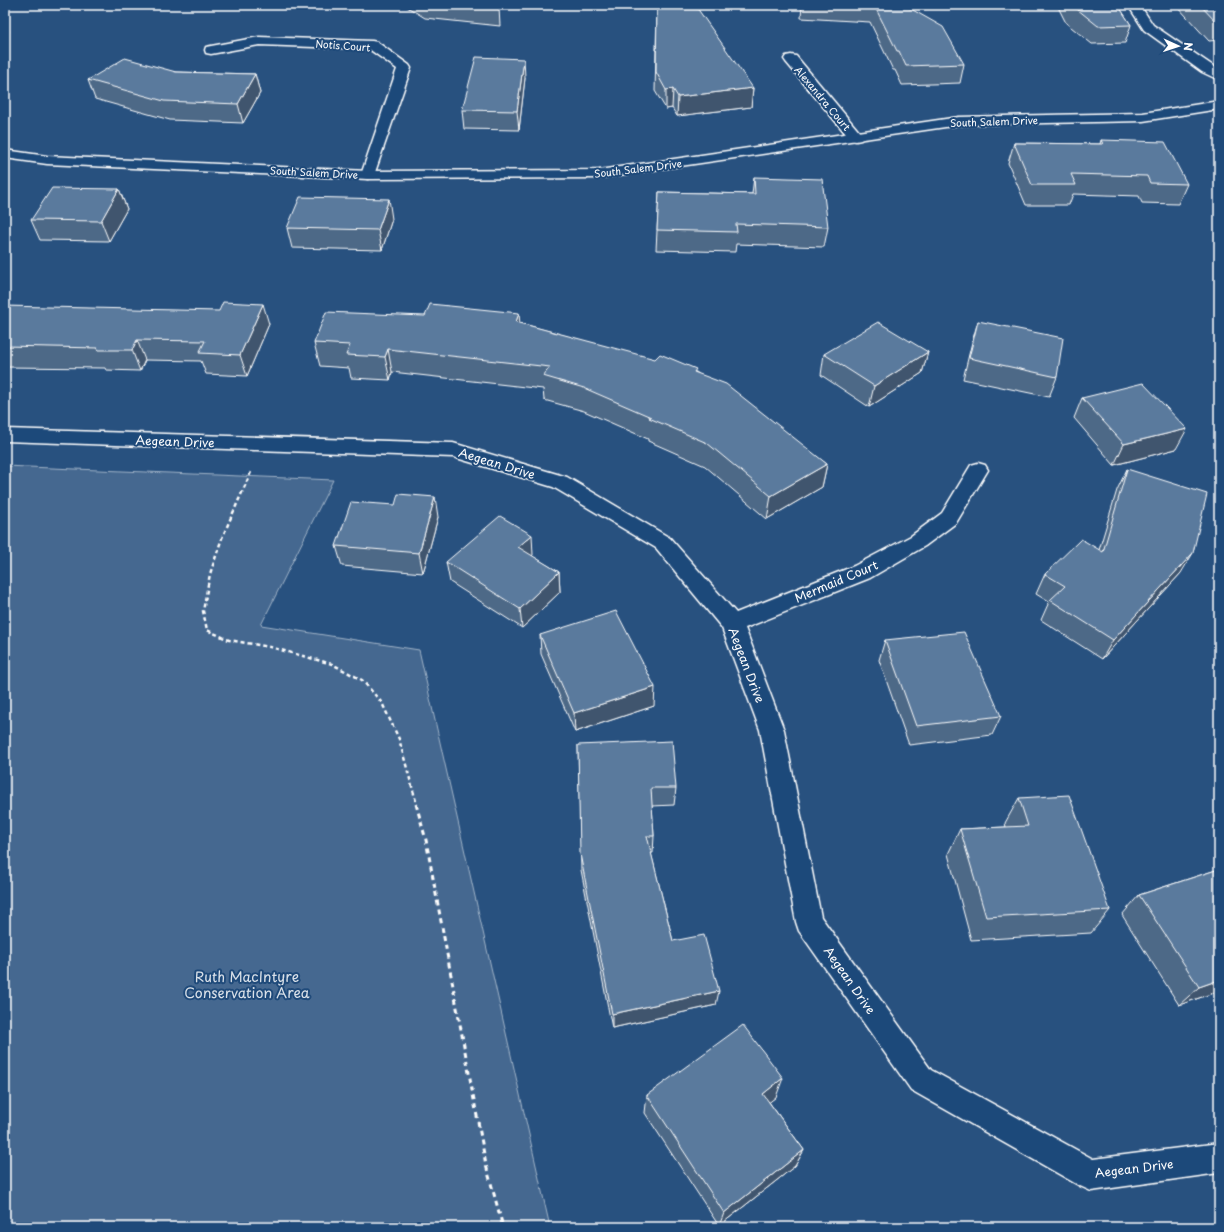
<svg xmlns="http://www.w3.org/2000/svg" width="1224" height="1232" font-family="'Playpen Sans',sans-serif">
	<rect width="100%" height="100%" fill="#28517f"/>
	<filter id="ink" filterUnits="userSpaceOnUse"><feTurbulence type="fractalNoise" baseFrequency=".025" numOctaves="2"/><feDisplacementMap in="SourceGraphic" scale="8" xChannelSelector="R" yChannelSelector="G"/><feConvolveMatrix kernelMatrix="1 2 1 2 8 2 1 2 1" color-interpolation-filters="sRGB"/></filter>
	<g filter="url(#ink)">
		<!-- green -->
		<path fill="#446890" stroke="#a2b4c8" d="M5 466 333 480 261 625 419 650 550 1227H5Z"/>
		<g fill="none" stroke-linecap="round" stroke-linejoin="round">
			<defs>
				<path id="street" d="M1128 5H1140L1153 25 1219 70V80L1202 72 1144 30Z
					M259 37 372 41 377 42 409 65 411 68 373 178 368 179 363 178 361 175 397 69 369 49 259 45 211 54 206 53 205 50 206 47 211 46Z
					M791 55 796 56 861 134 863 137 861 140 856 141 851 140 786 62 784 59 786 56Z
					M5 429 453 443 567 477 670 538 736 613 854 566 911 536 942 513 971 465 978 463 985 465 988 470 956 523 925 546 870 578 745 628 784 730 821 917 931 1070 1093 1159 1219 1143V1173L1091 1191 1080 1186 911 1090 799 931 796 922 760 730 722 628 656 548 553 487 453 457 5 441Z"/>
				<path id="secondary" d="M1219 101V109L1143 121 959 125 599 178 368 179 47 164 5 158V150L47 156 368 171 599 170 959 117 1143 113Z"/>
			</defs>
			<!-- street casing -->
			<use href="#street" stroke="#fff" stroke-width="3"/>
			<!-- secondary casing -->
			<use href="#secondary" stroke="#fff" stroke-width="3"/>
			<!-- path-far1 -->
			<path stroke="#fff" stroke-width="2.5" stroke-dasharray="4 3" stroke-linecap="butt" d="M251 472 222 538 210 574 203 611 207 630 229 640 270 647 332 664 362 680 382 703 399 739 417 805"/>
			<!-- path -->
			<path stroke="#fff" stroke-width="3" stroke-dasharray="5 4" stroke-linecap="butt" d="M416 804 426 840 486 1165 503 1227"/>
			<!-- street -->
			<use href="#street" fill="#1f4a7a" fill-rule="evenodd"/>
			<!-- secondary -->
			<use href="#secondary" fill="#1f4a7a" fill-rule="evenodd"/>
		</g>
		<!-- wall -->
		<path fill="#4d6987" stroke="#fff" d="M404 5H494L499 8 500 26 425 18Z
			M802 5H904L964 64 960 83 902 85 895 70H893L870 22 801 18Z
			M1057 5H1118L1131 25 1125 43 1092 44 1066 23Z
			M1176 5H1219V40L1209 41Z
			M657 8 753 88 751 107 677 116 672 108 666 109 655 91Z
			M176 72 255 74 260 93 243 123 170 120 95 99 88 80Z
			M525 78 519 130 464 129 462 110Z
			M1101 140 1187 184 1178 204 1142 203 1139 196 1073 194 1069 205H1026L1008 163 1014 143 1100 144Z
			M1219 147V156L1216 153Z
			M754 177 828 227 824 247 736 244 735 252 656 250 659 192 752 194Z
			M119 189 127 209 109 241 40 240 31 220Z
			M392 219 382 250 292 248 287 228Z
			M5 306 269 324 247 376 206 374 201 361 145 360 140 371 106 370 105 368 5 367Z
			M978 321 1057 377 1049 397 963 379 972 342Z
			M520 323 696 372 827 464 822 487 767 519 705 466 648 441V439L584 411 544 400 543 389 392 372 390 380 351 378 349 368 320 366 314 343Z
			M928 352 922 373 869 407 821 375 824 354Z
			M1082 398 1176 449 1114 465 1074 418Z
			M1127 469 1181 573 1102 659 1041 620 1049 602 1036 594 1045 574 1099 550 1117 490Z
			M438 517 423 573 342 566 336 546Z
			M533 555 532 556 559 572 560 592 522 628 450 582 446 562Z
			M540 635 654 706 575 732 541 654Z
			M885 640 1001 716 992 735 909 745 879 660Z
			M578 745 676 788 674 805 652 806 654 836 653 853H651L673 941 716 1005 612 1028 581 870Z
			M1019 798 1110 910 1091 933 971 940 948 854 960 829 1006 827 1005 823Z
			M1219 869V991L1179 1005 1122 915 1139 895Z
			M647 1095 776 1097 769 1102 804 1150 795 1166 719 1226 645 1113Z"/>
		<!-- shaded-wall -->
		<path fill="#3f556e" stroke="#fff" d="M5 22 9 32 5 36Z
			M524 59 525 78 519 130 517 111Z
			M255 74 260 93 243 123 238 104Z
			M753 88 751 107 677 116 678 97Z
			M673 89 672 108 666 109V90Z
			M119 189 127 209 109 241 101 221Z
			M389 199 392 219 382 250 378 230Z
			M263 304 269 324 247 376 240 355Z
			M519 313 521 337 516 322Z
			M137 340 145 360 140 371 132 350Z
			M388 349 392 372 390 380 385 357Z
			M928 352 922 373 869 407 874 386Z
			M1187 429 1176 449 1114 465 1124 444Z
			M827 464 822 487 767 519 771 496Z
			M435 497 438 517 423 573 419 553Z
			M532 535 533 555 520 567 518 547Z
			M1193 553 1181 573 1102 659 1113 640Z
			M559 572 560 592 522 628 520 609Z
			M655 687 654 706 575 732 574 713Z
			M1219 980V991L1179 1005 1199 987Z
			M719 991 716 1005 612 1028V1014Z
			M783 1078 776 1097 757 1112 763 1094Z
			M804 1150 795 1166 719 1226 724 1213Z"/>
		<!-- building -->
		<path fill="#5a7a9d" stroke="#fff" d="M471 5H494L499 8Z
			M665 5H695L753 88 678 97 673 89 666 90 656 72 657 8Z
			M874 5H904L943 27 964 64 906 66 899 51H897Z
			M1072 5H1118L1131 25 1098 26Z
			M1200 5H1219V22H1216Z
			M476 57 524 59 517 111 462 110Z
			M125 58 176 72 255 74 238 104 164 101 88 80Z
			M1101 140 1165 142 1187 184 1150 183 1147 176 1071 174 1076 185H1032L1014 143 1103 144Z
			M754 177 822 179 828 227 736 224 737 232 657 230 659 192 755 194Z
			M52 188 119 189 101 221 31 220Z
			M300 197 389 199 378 230 287 228Z
			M223 302 263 304 240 355 199 353 205 341 137 340 132 350H97L98 348 5 346V306L219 311Z
			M430 304 519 313 516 322 655 359 660 354 696 369 694 372 726 384 827 464 771 496 707 443 649 418 651 417 584 388 543 376 550 367 388 349 385 357 346 355 350 345 314 343 326 312 425 316Z
			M978 321 1063 338 1057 377 969 358Z
			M878 322 928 352 874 386 824 354Z
			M1143 383 1187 429 1124 444 1082 398Z
			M1127 469 1207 494 1193 553 1113 640 1050 600 1065 586 1045 574 1081 539 1103 552Z
			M398 494 435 497 419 553 336 546 351 502 395 505Z
			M500 516 532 535 518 547 559 572 520 609 446 562Z
			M616 611 655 687 574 713 540 635Z
			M964 632 1001 716 916 726 885 640Z
			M672 741 676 788H651L654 836H647L673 941 704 935 719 991 612 1014 580 854 578 745Z
			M1069 795 1110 910 986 917 960 829 1028 826 1019 798Z
			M1219 869V980L1199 987 1139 895Z
			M743 1025 783 1078 763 1094 804 1150 724 1213 647 1095Z"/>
	</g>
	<g text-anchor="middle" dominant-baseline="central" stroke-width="4" stroke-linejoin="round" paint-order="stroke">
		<!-- far-street labels -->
		<g font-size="10" fill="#fff" stroke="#1f4a7a">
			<text transform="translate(343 45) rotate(4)">Notis Court</text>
			<text transform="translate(823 98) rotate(50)">Alexandra Court</text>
			<text transform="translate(994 121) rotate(-2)">South Salem Drive</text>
			<text transform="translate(638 168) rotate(-7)">South Salem Drive</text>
			<text transform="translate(314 172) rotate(3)">South Salem Drive</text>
		</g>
		<!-- street labels -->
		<g font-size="12" fill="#fff" stroke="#1f4a7a">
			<text transform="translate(175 441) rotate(2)">Aegean Drive</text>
			<text transform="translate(497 463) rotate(17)">Aegean Drive</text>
			<text transform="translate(836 581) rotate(-23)">Mermaid Court</text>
			<text transform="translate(747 665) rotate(69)">Aegean Drive</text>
			<text transform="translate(850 980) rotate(55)">Aegean Drive</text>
			<text transform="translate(1134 1168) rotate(-7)">Aegean Drive</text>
		</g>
		<!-- near-park labels -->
		<g font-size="14" fill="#dae1e9" stroke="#1f4a7a">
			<text x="247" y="976">Ruth MacIntyre<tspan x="247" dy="16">Conservation Area</tspan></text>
		</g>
	</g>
	<!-- margin -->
	<rect width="1224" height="1232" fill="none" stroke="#1f4a7a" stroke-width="20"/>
	<rect x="10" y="10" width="1204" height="1212" fill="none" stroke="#fff" stroke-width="1.5" filter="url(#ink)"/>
	<!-- north arrow -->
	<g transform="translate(1178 46) rotate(93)" stroke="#1f4a7a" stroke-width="3" paint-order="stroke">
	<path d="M0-3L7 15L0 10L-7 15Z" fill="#ffffff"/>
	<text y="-6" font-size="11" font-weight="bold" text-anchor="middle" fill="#ffffff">N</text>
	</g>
</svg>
